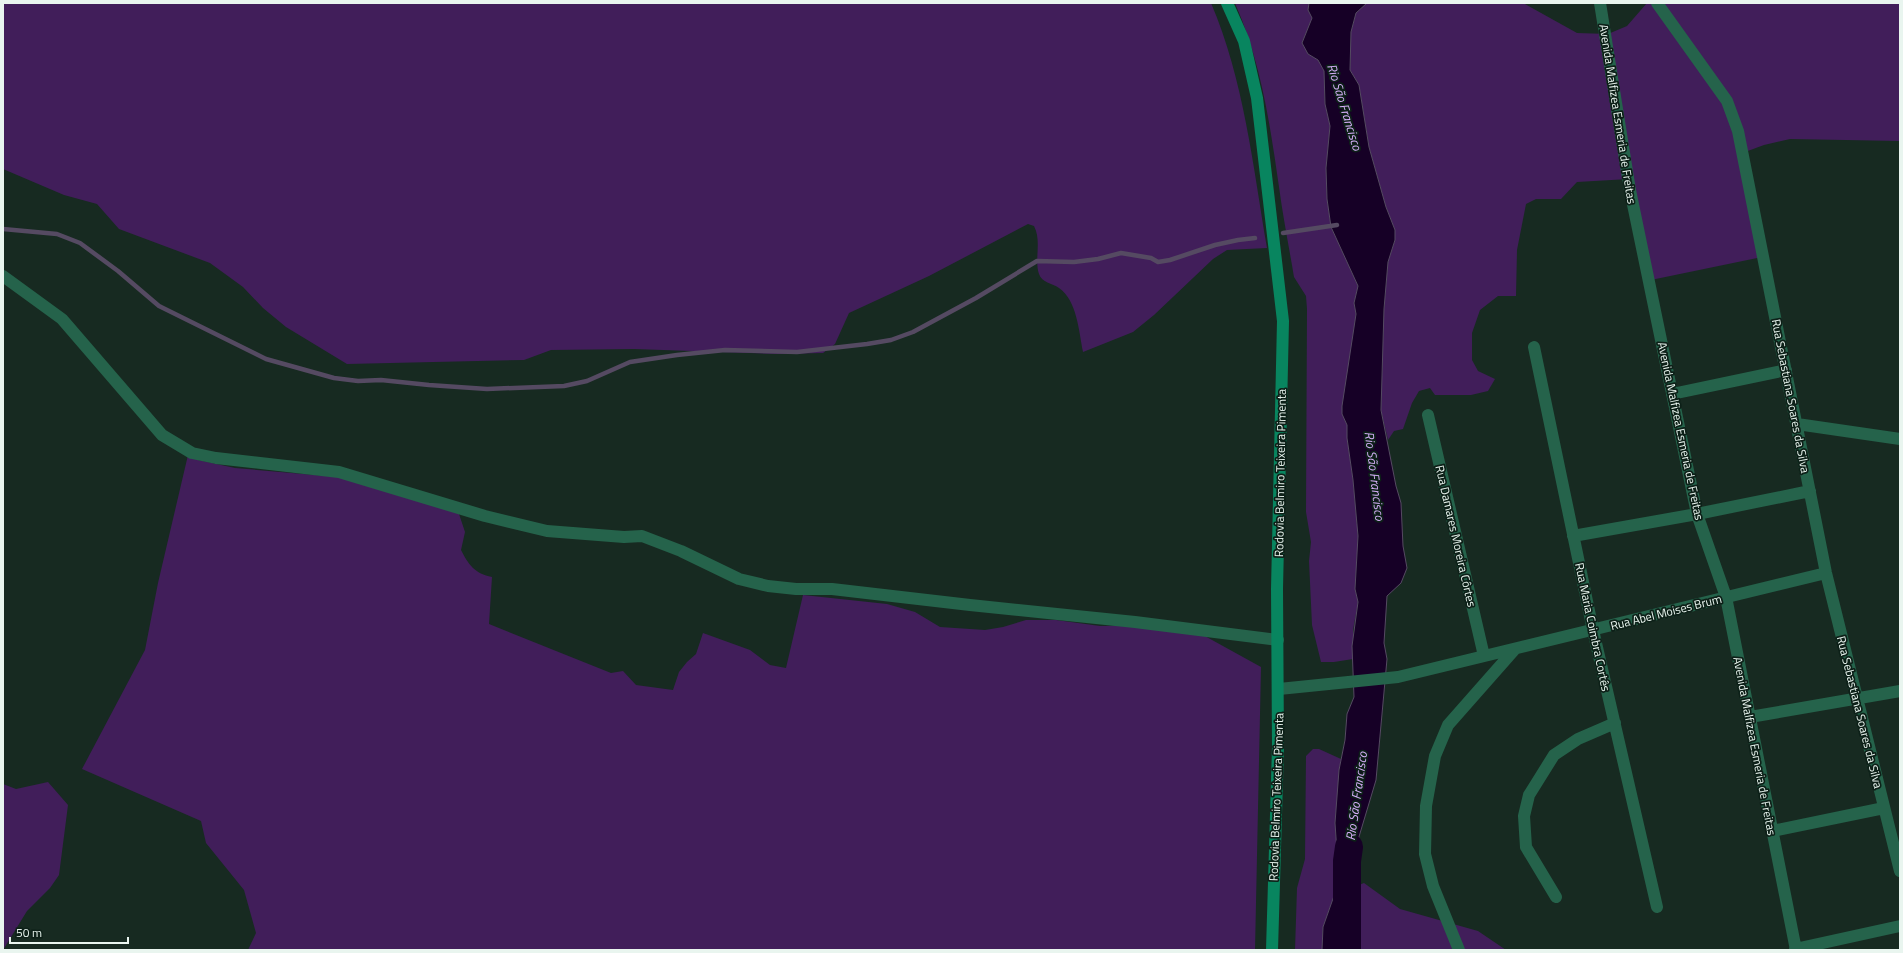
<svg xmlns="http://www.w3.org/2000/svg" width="1903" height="953" font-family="'Titillium Web',sans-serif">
	<rect width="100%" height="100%" fill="#172a21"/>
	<!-- green -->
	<path fill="#411e5a" d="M3 3H1211C1244 80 1253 166 1267 248L1227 250 1213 259 1154 315 1133 332 1083 352C1079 332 1077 300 1059 288 1052 283 1042 283 1039 274 1034 260 1042 241 1034 226L1028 224 929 276 849 313 835 344 823 353 778 354 634 349 551 350 524 360 347 364 286 327 263 308 243 287 210 263 119 229 97 204 64 195 3 169Z
		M1235 3H1309L1308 10 1312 18 1302 43 1308 54 1318 60 1324 71 1325 104 1330 126 1326 168 1327 199 1331 227 1358 286 1354 303 1356 314 1342 414 1347 425V438L1353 480 1358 536 1355 589 1358 602 1353 630V659L1334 662H1321L1312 625 1309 561 1311 542 1306 512 1307 309 1306 296 1294 277C1289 247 1283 217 1279 187 1270 124 1261 62 1235 3Z
		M1367 3H1523L1577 33 1608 34 1627 26 1647 3H1900V141L1790 139 1764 145 1745 152 1762 257 1646 281 1629 179 1577 182 1561 199H1536L1526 204 1517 250 1516 296H1498L1480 310 1472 333V360L1478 371 1495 379 1488 391 1471 395H1435L1430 388 1419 391 1412 403 1403 429 1394 431 1388 440 1381 410 1384 309 1388 262 1395 240V230L1386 207 1369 147 1359 85 1350 70 1351 32 1356 13Z
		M188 455 198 460 235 468 361 479 458 511 465 532 461 550C468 564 475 574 492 577L489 624 611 673 623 671 636 685 673 690 679 672 687 662 696 654 703 633 750 650 770 665 786 668 803 595 887 604 915 612 940 627 985 630 1003 627 1026 620H1056L1100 626 1155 625 1203 635 1261 667 1255 950H248L256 933 244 890 206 843 201 821 82 769 145 650 158 583Z
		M1313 749H1319L1341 759 1335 823 1338 867 1335 893 1323 927 1322 950H1295L1297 888 1305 859 1306 756Z
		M48 782 68 805 59 875 50 888 27 911 3 950V784L16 789Z
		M1364 883 1400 909 1478 931 1506 950H1342L1348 922 1346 890Z"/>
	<!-- water -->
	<path fill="#160026" stroke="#554a62" d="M1309 3H1367L1356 13 1351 32 1350 70 1359 85 1369 147 1386 207 1395 230V240L1388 262 1384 309 1381 410 1396 486 1401 503 1403 546 1407 568 1401 583 1387 596 1384 643 1387 659 1376 780 1352 860V872L1346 890 1348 922 1342 950H1322L1323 927 1335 893 1338 867 1335 823 1339 770 1345 740 1347 714 1354 697 1352 646 1358 602 1355 589 1358 536 1353 480 1347 438V425L1342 414V406L1353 334 1356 314 1354 303 1358 286 1331 227 1327 199 1326 168 1330 126 1325 104 1324 71 1318 60 1308 54 1302 43 1312 18 1308 10Z"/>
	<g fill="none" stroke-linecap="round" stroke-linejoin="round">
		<!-- stream -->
		<path stroke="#554a62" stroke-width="4.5" d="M3 229 57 234 80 243 118 271 159 306 266 359 334 378 358 381 381 380 429 385 487 389 564 386 587 381 630 362 677 355 725 350 797 352 867 344 891 340 913 332 976 298 1037 261 1074 262 1098 259 1121 253 1151 258 1158 262 1170 260 1215 245 1238 240 1255 238
			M1283 233 1337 225"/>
		<!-- river -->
		<path stroke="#160026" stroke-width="28" d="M1347 950V861L1349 847"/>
		<!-- street -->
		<path stroke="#25634b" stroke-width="12" d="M1600 3 1630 190 1697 514 1726 597 1796 950
			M1657 3 1727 101 1738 131 1826 573 1900 871
			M3 276 62 319 162 435 192 453 216 458 339 472 485 516 547 531 624 537 642 536 681 551 739 579 768 586 796 589H832L970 605 1135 622 1278 640
			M1534 347 1593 630 1657 907
			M1672 394 1786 370
			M1428 415 1484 656
			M1797 424 1900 439
			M1573 536 1697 514 1810 491
			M1279 689 1398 677 1826 573
			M1750 717 1900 691
			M1772 831 1884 808
			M1556 897 1526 847 1524 816 1529 795 1554 755 1578 739 1615 723
			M1795 949 1900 926
			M1459 950 1433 886 1425 854 1426 806 1435 756 1448 725 1515 649"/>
		<!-- secondary -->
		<path stroke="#08855f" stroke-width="12" d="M1227 3 1244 41 1257 98 1283 321 1277 589 1278 747 1272 950"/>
	</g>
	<g text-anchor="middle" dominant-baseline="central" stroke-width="3.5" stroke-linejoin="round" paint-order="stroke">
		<!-- street labels -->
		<g font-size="12" fill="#e9f5ef" stroke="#0d2018">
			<text transform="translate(1618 114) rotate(81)">Avenida Malfizea Esmeria de Freitas</text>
			<text transform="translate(1791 396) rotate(79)">Rua Sebastiana Soares da Silva</text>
			<text transform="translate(1681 431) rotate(78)">Avenida Malfizea Esmeria de Freitas</text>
			<text transform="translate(1280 473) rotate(-89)">Rodovia Belmiro Teixeira Pimenta</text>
			<text transform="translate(1456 536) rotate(77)">Rua Damares Moreira Côrtes</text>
			<text transform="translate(1666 612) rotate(-14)">Rua Abel Moises Brum</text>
			<text transform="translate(1593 627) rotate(78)">Rua Maria Coimbra Cortês</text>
			<text transform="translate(1860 712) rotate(76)">Rua Sebastiana Soares da Silva</text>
			<text transform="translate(1755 746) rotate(79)">Avenida Malfizea Esmeria de Freitas</text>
			<text transform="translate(1276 797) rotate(-88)">Rodovia Belmiro Teixeira Pimenta</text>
		</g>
		<!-- water labels -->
		<g font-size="13" font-style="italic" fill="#d6aff9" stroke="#0d2018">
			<text transform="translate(1345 107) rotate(73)">Rio São Francisco</text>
			<text transform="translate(1375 476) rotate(83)">Rio São Francisco</text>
			<text transform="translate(1356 796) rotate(-82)">Rio São Francisco</text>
		</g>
	</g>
	<!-- border -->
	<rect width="1903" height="953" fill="none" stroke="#e9f5ef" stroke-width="8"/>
	<!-- scale -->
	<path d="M10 937v6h118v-6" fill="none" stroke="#e9f5ef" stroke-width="2"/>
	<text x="16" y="937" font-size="12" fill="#e9f5ef" stroke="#0d2018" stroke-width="3" paint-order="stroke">50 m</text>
</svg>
